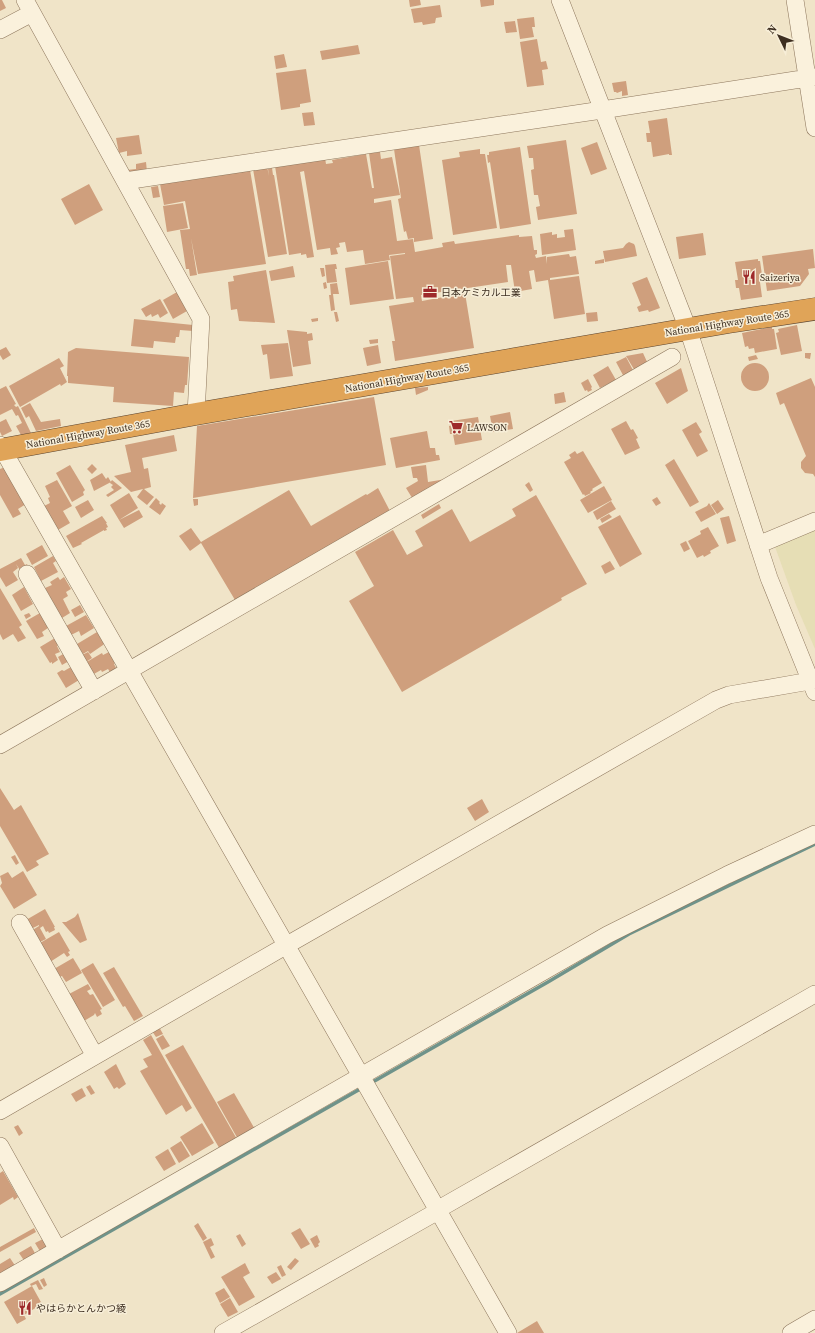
<svg xmlns="http://www.w3.org/2000/svg" width="815" height="1333" font-family="'Source Serif 4','Noto Sans JP',serif">
	<rect width="100%" height="100%" fill="#f0e4c8"/>
	<!-- farmland -->
	<path fill="#e6deb5" d="M815 526V649L796 605 774 544Z"/>
	<g fill="none" stroke-linecap="round" stroke-linejoin="round">
		<!-- stream -->
		<path stroke="#6f938a" stroke-width="3.5" d="M371 1083 548 982 629 934 815 844
			M0 1294 362 1088"/>
	</g>
	<!-- building -->
	<path fill="#cf9f7d" d="M0 0H2L6 8 0 11Z
		M409 0H420L421 5 410 7Z
		M480 0H494V5L481 7Z
		M440 5 442 17 436 18 435 23 423 25 422 22 414 23 411 9Z
		M534 17 535 27H532L534 37 520 39 517 19Z
		M515 21 517 32 506 33 504 22Z
		M537 39 541 62 546 61 548 69 542 70 544 85 527 87 520 42Z
		M358 45 360 54 322 60 320 51Z
		M284 54 287 67 276 69 274 56Z
		M306 69 311 102 300 104V107L281 110 276 73Z
		M626 81 628 95 622 96V91L617 93 616 92H614L612 83Z
		M313 112 315 125 304 126 302 113Z
		M667 118 672 155H669V154L653 157 651 142H647L646 133H650L648 121Z
		M139 135 142 154 127 156V151L119 153 116 138Z
		M566 140 577 214 538 220 536 207 540 206 538 195H534L531 170 534 169 533 158H529L527 146Z
		M597 142 607 169 591 175 581 148Z
		M419 145 433 239 414 242V238L408 239 406 231 404 232 398 199 401 198 394 149Z
		M520 147 531 224 500 229 490 162 488 163 487 155H489V152Z
		M480 149V154H485L497 228 453 235 442 160 460 157 459 152Z
		M380 152 381 159 392 157 400 195 374 199V203L391 200 397 241 413 239 415 252 443 247 442 243 454 241 455 244 519 235V237L532 236 534 250H537V254L535 255 536 258 546 256 547 264V257L569 254 570 257 576 256 579 274 550 278V280L579 276 585 314 554 319 548 280 536 282 534 270 529 271 532 289 515 292 511 265H506L508 282 421 295 422 301 465 293 474 348 395 361 392 341H395L389 306 414 302 413 297 396 299 390 256 405 254V253L389 255 390 260 365 264 363 250 347 252 345 242 339 243 340 247 336 248 338 254 331 255 330 248 317 250 304 171 300 172 314 257 307 258 306 254 301 255V253L289 255 275 166 325 158 326 164 333 163 332 160 366 154 372 188H374L369 153Z
		M146 162 147 172 132 174 127 170 136 169V164Z
		M267 166 269 176 268 169 272 168 273 175H274L287 254 268 257 253 169Z
		M250 170 266 264 198 274 191 238 197 275 190 276 189 269H186L180 230 190 229 185 201 164 205 160 184Z
		M89 184 103 210 75 225 61 199Z
		M158 186 160 197 153 198 151 187Z
		M183 203 188 228 167 232 163 206Z
		M573 229 576 250 542 255 540 234 552 232V235L557 234V238L565 237 564 230Z
		M703 233 706 255 679 259 676 237Z
		M629 242 634 244 635 246 637 256 605 262 603 251 623 248 626 244Z
		M813 249 815 268 808 269 809 274 800 286 767 291 762 256Z
		M604 259V263L595 264V261Z
		M758 259V261H760L762 275H759L762 297 741 300 739 288H736L735 280H738L735 262Z
		M388 261 394 299 350 305 345 268Z
		M335 264H336L337 269H335L337 282 327 283 325 265Z
		M293 266 295 277 271 281 269 271Z
		M320 268H324L325 276 322 277Z
		M266 270 275 323 239 321 237 309 231 310 228 282 234 281 233 276Z
		M647 277 660 308 649 312 648 310 639 312 637 307 641 305 632 283Z
		M326 282 327 288 324 289 323 283Z
		M337 283 339 294H333L335 310 331 311 329 295H331L330 284Z
		M177 292 187 311 173 319 163 300Z
		M160 299 168 313 160 318 158 314 152 317 151 314 146 317 141 309Z
		M334 312H337L339 321 336 322Z
		M597 312 598 321 587 322 586 313Z
		M318 318V321L312 322 311 319Z
		M134 319 193 325V331L180 330 179 337H176L175 343 154 341 153 348 131 346Z
		M797 325 802 351 781 355 776 333 779 332 778 329Z
		M772 327V329H774L777 349 755 353 754 348 749 349 748 346 745 347 742 333Z
		M287 330 307 332V334L312 333 313 340 308 341 311 364 293 367Z
		M378 339V343L370 344 369 340Z
		M288 343 293 376 270 379 267 354 263 355 261 345Z
		M378 345 381 363 367 366 363 348Z
		M6 347 11 355 3 360 0 355V350Z
		M76 348 189 357 187 385H185L184 393 174 392 173 406 113 402 114 387 68 383V376H67L68 352Z
		M643 353 648 364 635 371 626 356Z
		M805 353H811L810 359 805 358Z
		M756 355 758 359 749 361 748 357Z
		M626 357 634 372 624 377 616 362Z
		M59 358 64 366 60 368 67 382 61 386 60 384 20 407 9 386Z
		M741 377a14 14 0 1 1 28 0a14 14 0 1 1-28 0Z
		M608 366 616 380 600 388 593 375Z
		M681 368 688 391 667 404 655 383Z
		M811 378 815 387V477L813 474 805 473 801 468V462L806 456 784 403 780 405 776 393Z
		M588 379 592 387 591 388 592 390 588 392 587 390 585 391 581 383Z
		M6 386 16 404 14 405 16 407 18 406 31 433 21 435 16 426 22 423 18 415 16 416 12 409 0 415V389Z
		M428 387V390L416 395 415 388Z
		M564 392 566 402 555 404 554 394Z
		M374 397 386 465 193 498 197 426Z
		M30 403 41 422 60 419 61 426 36 431 29 416 26 418 21 408Z
		M510 412 513 429 493 432 490 416Z
		M478 417 482 440 455 445 453 434H450L449 426 452 425 451 421Z
		M6 419 12 431 2 436 0 432V422Z
		M626 421 631 430 633 429 638 438 636 439 640 448 625 455 611 429Z
		M696 422 702 432 699 434 708 451 697 457 682 430Z
		M427 431 430 448H435L436 455H439L440 460 396 468 390 438Z
		M174 435 177 451 142 458 144 469 148 468 151 487 144 489 154 497 147 505 137 497 143 489 131 492 114 476 131 472 125 445Z
		M575 451 577 454 583 451 602 483 592 489 593 490 590 492 591 493 585 496 584 494 583 495 564 462 571 458 569 455Z
		M674 459 699 502 690 507 665 465Z
		M92 464 97 469 92 474 87 469Z
		M70 465 85 490 83 492 84 495 72 502 56 473Z
		M426 465 428 482 446 479 414 501 406 488 418 481 417 478H413L411 467Z
		M5 467 26 504 18 509 21 514 13 518 0 495V469Z
		M102 473 106 479 108 477 111 482 94 491 90 480Z
		M57 480 72 506 63 511 70 523 58 530 44 506 50 503 48 498 50 497 45 486Z
		M112 480 122 488 108 497 106 495 114 490 111 487 113 485 110 483Z
		M529 482 533 490 530 492 525 485Z
		M604 486 612 500 588 513 580 500Z
		M378 488 390 511 235 600 201 543 190 551 179 536 191 528 201 542 289 490 311 526 366 494 367 495Z
		M129 493 138 508 119 520 110 505Z
		M536 495 587 584 561 598 562 600 402 692 349 601 374 586 355 552 393 530 407 555 423 546 415 531 452 509 470 542 516 516 512 509Z
		M657 497 661 503 656 506 652 500Z
		M156 498 160 502 159 503 161 505 162 503 166 506 160 515 149 507Z
		M193 499H198V505L194 506Z
		M88 500 94 510 81 518 75 507Z
		M718 500 724 509 717 514 711 505Z
		M611 501 616 509 597 520 593 512Z
		M709 503 716 514 701 522 695 512 707 506Z
		M439 504 441 508 423 519 421 515Z
		M139 510 143 517 124 528 119 520Z
		M609 514 612 517 602 523 600 519Z
		M620 515 642 554 620 567 598 527Z
		M102 516 107 523H106L108 527 106 528 107 530 104 531V530L81 543 82 544 73 548 66 536Z
		M729 516 736 541 727 544 720 518Z
		M708 527 719 546 710 551 711 553 704 557 703 555 697 558 688 541 701 534 700 531Z
		M686 541 690 549 684 552 680 544Z
		M42 545 48 556 32 565 26 554Z
		M53 556 56 561 53 563 58 572 41 581 34 567Z
		M21 558 25 565 27 564 29 568 22 573 16 564 18 568 13 572 18 580 6 587 0 577V569Z
		M610 561 615 569 605 574 601 566Z
		M58 577 60 580 64 577 71 589 66 592 68 596 63 599 70 613 62 618 45 588 52 585 50 582Z
		M24 587 33 604 21 611 12 595Z
		M0 588 22 625 19 627 26 638 18 642 13 634 3 640 0 634Z
		M80 605 84 612 75 617 71 610Z
		M29 613 31 616 26 619 24 615Z
		M40 613 48 628 42 632 44 636 37 639 26 621Z
		M86 615 94 628 81 636 79 631 71 635 66 626Z
		M97 632 104 644 103 645 90 654 88 651 83 654 77 644Z
		M55 638 58 645 57 646 60 652 55 654 58 660 52 664V662L50 663 40 647Z
		M88 652 92 658 86 662 82 655Z
		M109 652 115 663 114 664 116 668 110 672 108 669 102 672 101 670 92 675 85 663 102 653 103 655Z
		M65 653 69 661 62 665 58 657Z
		M71 667 79 680 66 688 57 673 62 670 64 671Z
		M0 788 14 810 21 805 49 854 36 861 39 865 27 872 0 826Z
		M482 799 489 812 475 821 467 808Z
		M15 855 19 863 16 865 11 857Z
		M23 871 37 895 14 909 0 886 2 883 0 876 8 872 12 878Z
		M45 909 55 927H54L55 930 49 933 48 931 46 932 43 926 40 928 46 939 38 943 31 931 39 926V925L31 929 26 920Z
		M78 913 87 940 80 943 62 922H66L75 917Z
		M59 932 70 951 68 952 70 955 67 957 64 953 50 962 40 943Z
		M73 958 82 973 66 982 62 976 59 977 54 969Z
		M93 963 115 1000 103 1007 81 970Z
		M114 967 143 1016 134 1021 125 1006 123 1007 103 973Z
		M88 984 91 989 87 991 90 995 93 994 102 1009 100 1010 102 1014 97 1017 95 1013 94 1015 84 1021 69 994Z
		M159 1027 163 1034 156 1037 152 1031Z
		M151 1035 192 1108 186 1112 182 1105 166 1115 140 1071 148 1067 143 1059 152 1055 143 1040Z
		M163 1035 170 1046 162 1050 156 1039Z
		M183 1045 238 1141 221 1151 165 1055Z
		M116 1064 126 1084 119 1089 117 1087 114 1089 104 1072Z
		M90 1085 95 1093 91 1095 86 1087Z
		M82 1088 86 1096 76 1102 71 1094Z
		M234 1093 256 1131 239 1141 217 1102Z
		M202 1123 214 1143 192 1156 180 1137Z
		M18 1125 23 1133 19 1136 14 1127Z
		M181 1141 190 1156 179 1163 170 1148Z
		M168 1149 176 1164 164 1171 155 1157Z
		M3 1171 18 1197 14 1200 13 1197 0 1205V1173Z
		M198 1223 207 1238 203 1241 194 1226Z
		M34 1228 36 1232 0 1252V1247Z
		M300 1228 310 1244 301 1249 291 1233Z
		M240 1234 246 1244 242 1247 236 1236Z
		M317 1235 320 1242 318 1244 319 1246 315 1248 310 1239Z
		M211 1238 214 1245 210 1247 215 1257 211 1259 203 1242Z
		M43 1239 48 1248 41 1253 35 1243Z
		M31 1246 36 1255 25 1262 19 1253Z
		M10 1258 16 1267 0 1276V1264Z
		M295 1258 299 1261 291 1270 287 1267Z
		M245 1263 250 1273 243 1277 255 1297 239 1306 221 1277Z
		M281 1265 286 1275 282 1277 277 1267Z
		M276 1272 281 1279 272 1284 267 1277Z
		M44 1278 47 1285 44 1287 40 1280Z
		M38 1280 43 1289 39 1290 36 1284 31 1286 30 1284Z
		M32 1286 42 1304 24 1315 26 1319 17 1324 4 1302Z
		M224 1288 230 1297 220 1303 215 1293Z
		M230 1298 238 1312 228 1317 220 1304Z
		M537 1321 544 1333H517Z"/>
	<g fill="none" stroke-linecap="round" stroke-linejoin="round">
		<defs>
			<path id="minor" d="M25 0 201 319 196 414
				M560 0 688 329 769 578 815 692
				M795 0 815 128
				M0 30 32 13
				M125 181 602 110 815 77
				M0 445 508 1333
				M758 545 815 521
				M27 574 94 691
				M0 745 672 357
				M20 923 95 1056
				M0 1111 287 945 716 700 729 695 810 681 815 679
				M0 1146 58 1250
				M0 1283 607 935 727 875 815 834
				M223 1333 438 1211 444 1206 815 994
				M791 1333 815 1319"/>
			<path id="highway" d="M0 450 196 414 729 322 815 309"/>
		</defs>
		<!-- minor casing -->
		<use href="#minor" stroke="#8d765c" stroke-width="18"/>
		<!-- highway casing -->
		<use href="#highway" stroke="#5b4430" stroke-width="23"/>
		<!-- minor -->
		<use href="#minor" stroke="#faf1dc" stroke-width="17"/>
		<!-- highway -->
		<use href="#highway" stroke="#e0a458" stroke-width="22"/>
	</g>
	<!-- icons -->
	<defs>
		<symbol id="restaurant-bare" viewBox="-9 -9 18 18"><path d="M-5-6h1v4h1v-4h1v4h1v-4h1v5L-1.5 .5V6h-2V.5L-5-1ZM5-6V6H3V1.5H1.5Q1.5-4 5-6Z" fill="#9e2a2b" stroke="#f7eed8" stroke-width="2.5" paint-order="stroke"/></symbol>
		<symbol id="office-bare" viewBox="-9 -9 18 18"><path d="M-6-3h4V-5.5h4V-3h4V5H-6ZM-1-4.5V-3h2v-1.5ZM-6 0V1H6V0Z" fill="#9e2a2b" stroke="#f7eed8" stroke-width="2.5" paint-order="stroke"/></symbol>
		<symbol id="supermarket-bare" viewBox="-9 -9 18 18"><path d="M-6-5.5h2.5l.6 2H6L4.5 2H-2.5L-4.4-4H-6ZM-1.5 3.2a1.3 1.3 0 1 0 .1 0ZM3 3.2a1.3 1.3 0 1 0 .1 0Z" fill="#9e2a2b" stroke="#f7eed8" stroke-width="2.5" paint-order="stroke"/></symbol>
	</defs>
	<g fill-rule="evenodd">
		<use href="#restaurant-bare" x="739" y="267" width="20" height="20"/>
		<use href="#office-bare" x="420" y="282" width="20" height="20"/>
		<use href="#supermarket-bare" x="446" y="417" width="20" height="20"/>
		<use href="#restaurant-bare" x="15" y="1298" width="20" height="20"/>
	</g>
	<g text-anchor="middle" dominant-baseline="central" stroke-width="3" stroke-linejoin="round" paint-order="stroke">
		<!-- poi labels -->
		<g font-size="10" fill="#3d2e20" stroke="#f7eed8" text-anchor="start">
			<text x="760" y="277">Saizeriya</text>
			<text x="441" y="292">日本ケミカル工業</text>
			<text x="467" y="427">LAWSON</text>
			<text x="36" y="1308">やはらかとんかつ綾</text>
		</g>
		<!-- street labels -->
		<g font-size="10" fill="#3d2e20" stroke="#f7eed8">
			<text transform="translate(727 323) rotate(-9)">National Highway Route 365</text>
			<text transform="translate(407 378) rotate(-10)">National Highway Route 365</text>
			<text transform="translate(88 434) rotate(-10)">National Highway Route 365</text>
		</g>
	</g>
	<!-- north arrow -->
	<g transform="translate(779 36) rotate(313)" stroke="#f7eed8" stroke-width="3" paint-order="stroke">
	<path d="M0-3L7 15L0 10L-7 15Z" fill="#3d2e20"/>
	<text y="-6" font-size="11" font-weight="bold" text-anchor="middle" fill="#3d2e20">N</text>
	</g>
</svg>
